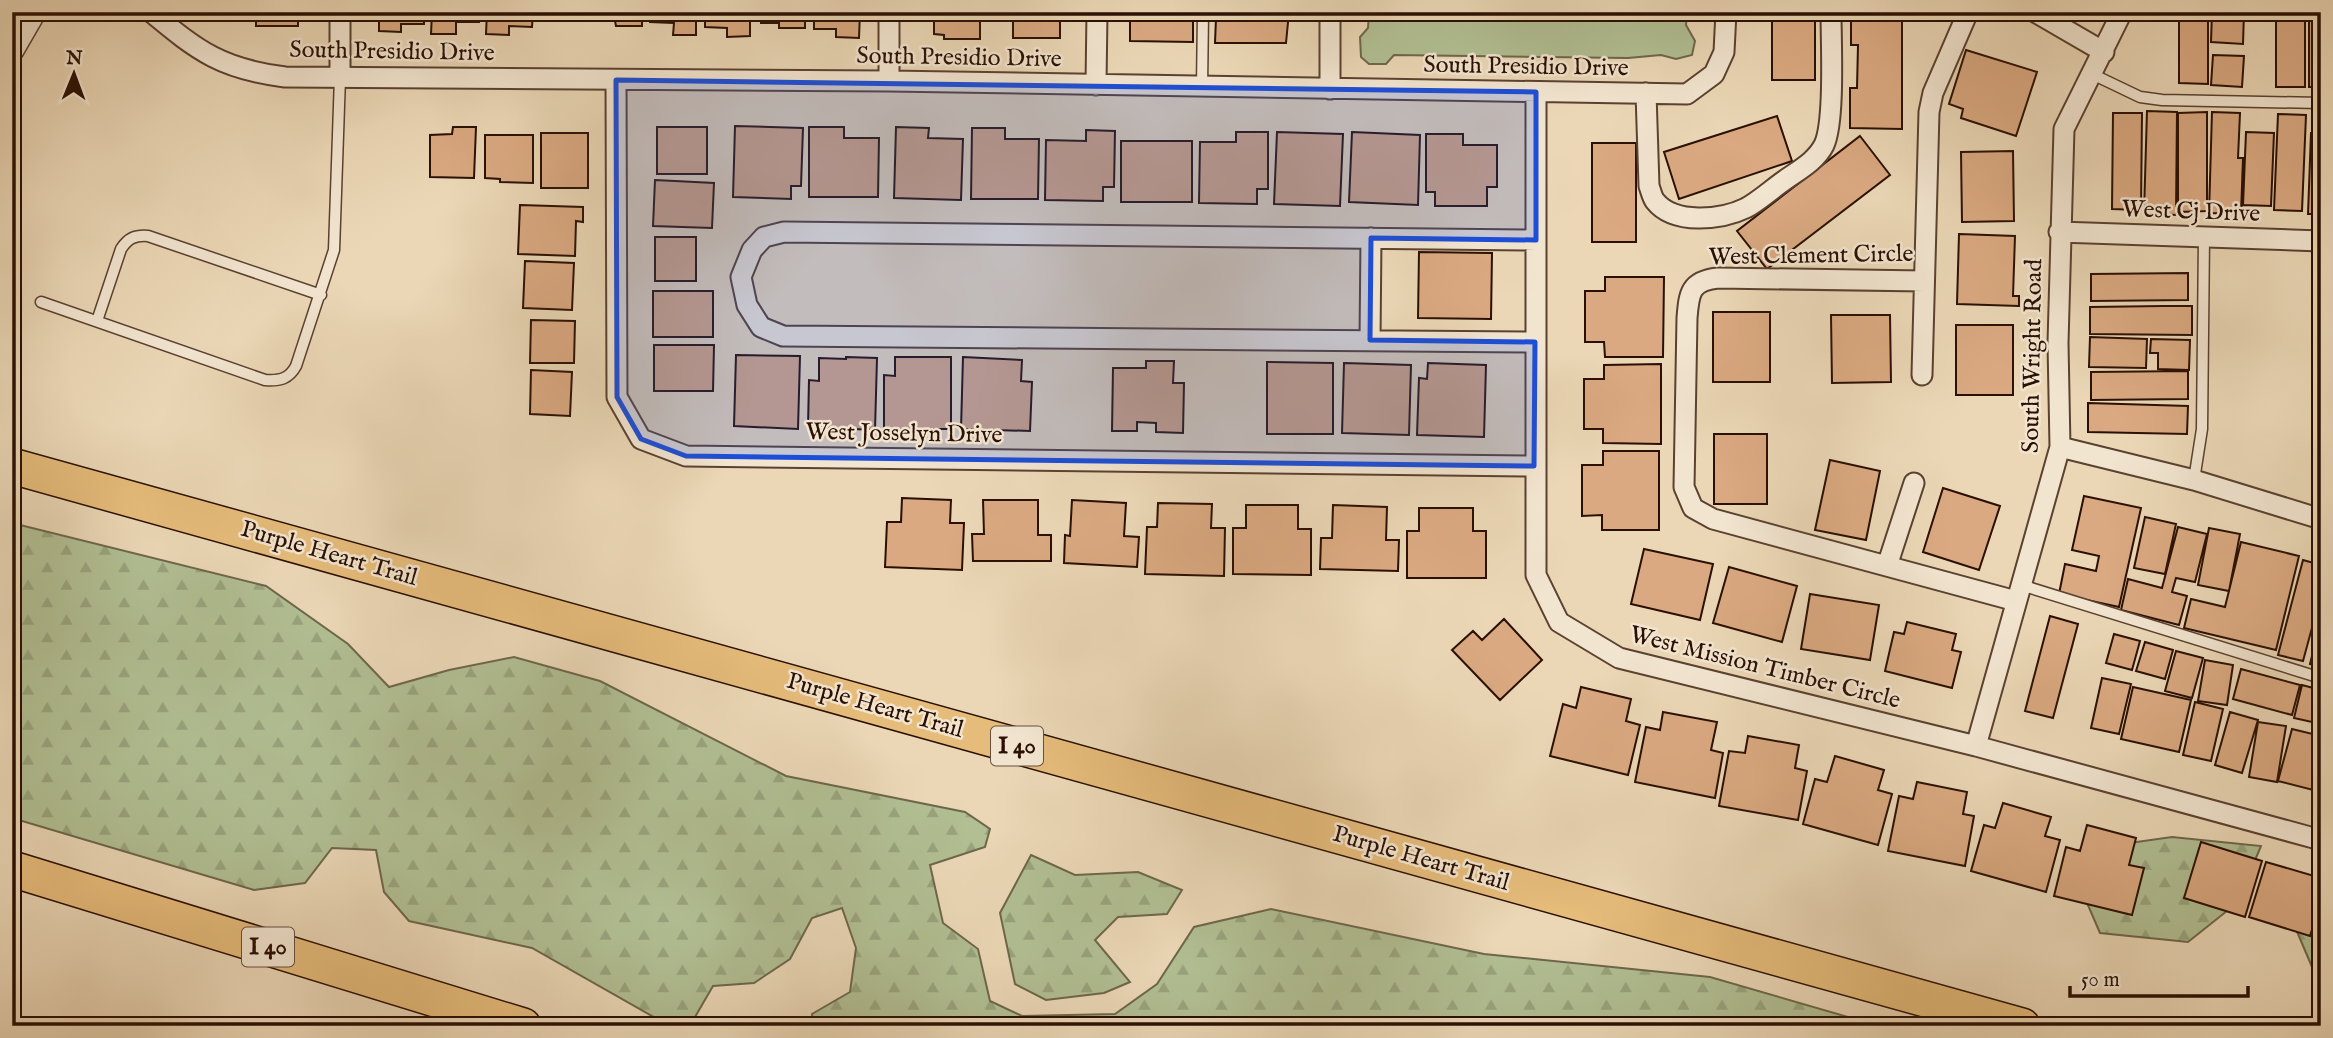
<svg xmlns="http://www.w3.org/2000/svg" width="2333" height="1038" font-family="'IM FELL English',serif">
	<defs>
		<pattern id="forest-firs" width="22" height="20" patternUnits="userSpaceOnUse" patternTransform="scale(1.75)"><rect width="22" height="20" fill="#b1bf93"/><path d="M5 1l3.5 6h-7zM16 11l3.5 6h-7z" fill="#98a37d"/></pattern>
	</defs>
	<rect width="100%" height="100%" fill="#ebd7b6"/>
	<filter id="stains"><feTurbulence type="fractalNoise" baseFrequency=".00286" numOctaves="4"/><feColorMatrix values="0 0 0 0 .2 0 0 0 0 .09 0 0 0 0 .02 0 0 0 .5 -.17"/></filter>
	<radialGradient id="worn" r=".72"><stop offset=".6" stop-color="#630" stop-opacity="0"/><stop offset="1" stop-color="#630" stop-opacity=".3"/></radialGradient>
	<!-- forest -->
	<path fill="url(#forest-firs)" stroke="#6e674b" stroke-width="2" d="M12 523 266 586 348 644 389 687 449 670 514 657 600 681 786 776 965 812 990 829 985 847 930 865 943 923 978 949 990 1001 1022 1016 1115 1014 1157 984 1194 927 1271 909 1484 954 1710 977 1879 1026H813L812 1014 850 992 856 948 842 908 812 918 790 959 754 983 713 986 695 1017 659 1020 532 948 409 921 384 892 376 850 332 848 305 883 254 890 12 818Z
		M2172 837 2261 846 2237 903 2188 942 2100 933 2065 852Z
		M1031 855 1075 875 1138 872 1182 890 1167 914 1118 917 1095 940 1130 982 1104 993 1046 1000 1015 984 1000 913Z
		M2321 923V988L2295 927Z"/>
	<!-- park -->
	<path fill="#b1bf93" stroke="#6e674b" stroke-width="2" d="M1369 12H1687L1686 25 1695 41 1692 55 1676 59 1661 55 1628 58 1394 55 1386 64H1369L1361 57 1360 37 1368 28Z"/>
	<!-- building -->
	<path fill="#daa981" stroke="#2a0f03" stroke-width="2" d="M256 12H298V26H256Z
		M379 12H424V24H401V32L379 31Z
		M432 12H479V22H456V34H431Z
		M487 12H533L532 27 509 26V35L486 34Z
		M542 12H587V15H571L566 21H542Z
		M597 12H642V26H616L615 21H597Z
		M650 12H696V35H673L674 23 650 22Z
		M705 12H750V36L727 37V28L705 27Z
		M761 12H805V28H779V23H761Z
		M814 12H860L859 38 836 37V29H814Z
		M942 12H980V39H944V35L934 34V17H942Z
		M1013 12H1060V38H1013Z
		M1130 12H1180V18L1193 17V42L1130 41Z
		M1229 12H1289L1286 43H1215L1216 18H1229Z
		M1772 12H1815V80H1772Z
		M1851 12H1902V129L1850 128V88H1857L1858 45H1851Z
		M2179 12H2208V84L2179 83Z
		M2212 12H2244L2243 44 2211 42Z
		M2276 12H2305V87H2276Z
		M2309 12H2321V87H2309Z
		M1966 50 2037 72 2016 136 1961 118 1963 109 1949 104Z
		M2213 55 2244 56 2242 87 2211 85Z
		M2147 111 2177 112 2176 215 2144 213Z
		M2207 112V211L2178 212V113Z
		M2212 112 2240 113 2238 158H2243L2241 214 2209 213Z
		M2113 113H2142L2141 210 2112 209Z
		M2278 114 2306 115 2302 211 2274 210Z
		M1777 116 1792 161 1679 199 1664 152Z
		M735 126 803 128 801 186H791V199L733 197Z
		M453 127H476L474 178 430 177V135L452 134Z
		M657 127H707V174H657Z
		M809 127H844V138H879L878 197H809Z
		M896 127 929 128 928 138 963 139 961 200 894 198Z
		M972 128H1005V139H1039L1038 199H971Z
		M1086 130 1115 131 1114 187H1103V201L1045 200 1046 140 1086 141Z
		M1236 132H1268V189H1257V204L1199 203 1200 142H1236Z
		M1277 132 1343 134 1340 206 1274 204Z
		M1352 132 1420 135 1418 205 1349 202Z
		M2246 132 2274 133 2271 206 2243 205Z
		M541 133H588V188H541Z
		M2311 133 2321 134V214H2308Z
		M1426 134H1463V145H1497V187H1487V206H1435V192H1426Z
		M485 135H533V183L500 182V179L485 178Z
		M1860 136 1890 175 1767 269 1737 231Z
		M1121 141H1192V202H1121Z
		M1592 143H1636V242H1592Z
		M2013 151 2014 221 1962 222 1961 152Z
		M655 180 714 183 712 228 653 226Z
		M520 205 583 207V222L576 221 575 256 518 254Z
		M1959 234 2015 236 2013 296H2019V306L1957 304Z
		M655 237H696V281H655Z
		M1419 252 1492 253 1491 319 1418 318Z
		M525 261 574 263 572 310 523 308Z
		M2188 273V300L2091 301V274Z
		M1605 277H1664L1663 357H1605L1604 342H1585V291H1605Z
		M653 291H713V337H653Z
		M2163 306H2192V335L2090 334V307Z
		M1713 312H1770V382H1713Z
		M1831 315H1890L1891 382 1832 383Z
		M531 320 575 321 574 363H530Z
		M1956 325H2013V395H1956Z
		M2090 337 2147 339 2146 368 2089 367Z
		M2151 339 2190 340 2189 370 2158 369V353H2150Z
		M654 345H714L713 391H654Z
		M736 355 800 356 798 429 734 426Z
		M846 357 877 358 875 430 808 427 809 380 819 381V358L846 359Z
		M895 357H951V429H884V375L895 376Z
		M963 357 1022 360 1021 381 1032 382 1030 431 961 429Z
		M1146 361H1174L1173 383H1184L1183 433 1156 432V423L1137 422V431H1112L1113 368H1146Z
		M1267 362 1333 363V434H1267Z
		M1344 363 1411 365 1409 435 1342 433Z
		M1428 363 1486 365 1484 437 1417 435 1419 378 1427 379Z
		M1661 364V444L1603 443V429H1584V379H1604V365Z
		M531 370 572 372 570 416 530 414Z
		M2188 371V399L2091 400V372Z
		M2088 403 2188 406 2187 434 2088 432Z
		M1714 434H1767V504H1714Z
		M1603 451H1659V530H1602V515L1582 516V465H1603Z
		M1830 460 1880 471 1866 540 1815 530Z
		M1943 488 2000 506 1979 570 1923 552Z
		M2084 496 2141 508 2119 607 2059 594 2065 564 2096 571 2099 556 2072 550Z
		M902 498 951 500 950 523H964L962 570 885 567 887 522H901Z
		M983 500H1038V535H1051V561H973L972 534H984Z
		M1072 500 1126 503 1124 536 1139 537 1137 567 1064 563 1065 535 1070 536Z
		M1158 503 1212 504 1211 528H1225L1224 576 1145 574 1147 527H1157Z
		M1246 505H1298V529H1311V575L1233 574V528H1246Z
		M1333 505 1387 507 1386 540H1399L1398 571 1320 569 1321 538H1332Z
		M1419 508H1473V531H1486V578H1407V531H1419Z
		M2145 517 2176 524 2165 574 2134 568Z
		M2178 527 2207 534 2195 582 2176 578 2172 592 2187 596 2179 625 2121 610 2128 579 2162 588Z
		M2209 528 2240 534 2229 591 2198 585Z
		M2241 542 2299 556 2276 650 2184 628 2191 599 2225 607Z
		M1644 549 1713 564 1700 620 1631 604Z
		M2303 560 2321 565V615L2316 613 2303 661 2278 655Z
		M1729 567 1797 586 1782 642 1713 623Z
		M1810 594 1879 605 1870 660 1801 649Z
		M2050 616 2078 624 2053 718 2025 711Z
		M1504 619 1542 660 1500 700 1452 650 1473 631 1482 640Z
		M2321 620V667L2310 664Z
		M1907 622 1956 634 1952 650 1961 652 1952 688 1885 671 1894 632 1904 634Z
		M2114 634 2140 641 2132 670 2106 663Z
		M2145 642 2173 650 2165 679 2136 671Z
		M2176 651 2203 658 2192 698 2165 691Z
		M2205 660 2233 665 2227 705 2198 701Z
		M2241 669 2300 685 2292 715 2233 699Z
		M2102 678 2131 684 2119 734 2091 728Z
		M2302 685 2321 690V724L2294 718Z
		M1581 687 1631 699 1626 721 1640 725 1628 775 1550 756 1563 704 1576 708Z
		M2133 687 2191 700 2179 752 2121 739Z
		M2195 702 2223 709 2211 761 2183 755Z
		M1663 712 1717 722 1711 750 1723 753 1715 798 1635 782 1646 727 1660 730Z
		M2230 712 2258 720 2242 773 2215 765Z
		M2258 722 2286 726 2277 782 2249 777Z
		M2292 729 2321 736V792L2278 781Z
		M1748 736 1799 745 1795 768 1807 771 1798 820 1719 806 1729 751 1745 753Z
		M1835 756 1884 770 1878 790 1892 794 1878 845 1803 824 1815 779 1827 782Z
		M1917 782 1967 792 1963 814 1974 816 1965 866 1888 851 1899 796 1913 799Z
		M2003 803 2051 817 2045 836 2060 840 2046 892 1971 871 1984 825 1995 828Z
		M2087 825 2136 838 2129 865 2144 868 2132 915 2054 896 2066 847 2080 851Z
		M2201 842 2262 861 2245 917 2184 898Z
		M2266 862 2321 878V901L2310 936 2249 917Z"/>
	<g fill="none" stroke-linecap="round" stroke-linejoin="round">
		<defs>
			<path id="service" d="M2092 74 2140 97 2162 100 2321 103
				M1202 87 1203 12
				M41 302 265 380C280 381 289 379 296 366L334 250 340 77
				M97 321 121 249C128 238 135 235 148 236L321 295
				M2194 480 2202 429 2204 237
				M2021 585 2321 678"/>
			<path id="minor" d="M151 12C199 52 222 69 285 77L889 81 1687 94 1714 74 1724 52 1726 12
				M2035 12 2104 52
				M340 76V12
				M616 80 617 397 641 439 686 456 1534 466
				M889 81V12
				M1096 85 1097 12
				M1330 89V12
				M1536 92V575L1559 622 1619 658 1976 746 2321 840
				M1646 93 1649 186C1651 191 1652 197 1655 201 1674 225 1721 220 1746 208 1759 201 1772 189 1785 180 1799 170 1816 161 1824 145 1835 122 1831 42 1831 12
				M2059 232 2321 241
				M1924 281 1718 278C1690 281 1689 293 1687 318L1684 487 1693 508 1713 519 2016 601
				M1370 340 1371 238
				M1535 342 783 336 761 327 747 305 741 277 752 250 764 237 784 232 1536 240
				M1922 375 1929 112 1933 93 1968 12
				M2060 447 2194 480 2321 519
				M1887 566 1914 483
				M1976 746 2060 447 2058 343 2064 129 2122 12"/>
			<path id="tertiary" d="M12 50 34 12"/>
			<path id="motorway" d="M12 466 2022 1026
				M12 869 523 1026"/>
		</defs>
		<!-- service casing -->
		<use href="#service" stroke="#5a4130" stroke-width="13"/>
		<!-- minor casing -->
		<use href="#minor" stroke="#5a4130" stroke-width="23"/>
		<!-- tertiary casing -->
		<use href="#tertiary" stroke="#5a4130" stroke-width="26"/>
		<!-- motorway casing -->
		<use href="#motorway" stroke="#2a0f03" stroke-width="38"/>
		<!-- service -->
		<use href="#service" stroke="#f2e5d0" stroke-width="10"/>
		<!-- minor -->
		<use href="#minor" stroke="#f2e5d0" stroke-width="19"/>
		<!-- tertiary -->
		<use href="#tertiary" stroke="#f2e5d0" stroke-width="23"/>
		<!-- motorway -->
		<use href="#motorway" stroke="#e6bc7b" stroke-width="35"/>
	</g>
	<!-- marked area -->
	<path fill="#1d4ed8" fill-opacity="0.2" stroke="#1d4ed8" stroke-width="5" stroke-linejoin="round" d="M616 80 1536 92V240L1371 238 1370 340 1535 342 1534 466 686 456 641 439 617 397Z"/>
	<g text-anchor="middle" dominant-baseline="central" stroke-width="5" stroke-linejoin="round" paint-order="stroke">
		<!-- shield labels -->
		<g fill="#f2e5d0" stroke="#664f40" stroke-width="2">
			<rect x="991" y="726.5" width="52" height="39" rx="5"/>
			<rect x="242" y="927.5" width="52" height="39" rx="5"/>
		</g>
		<g font-size="23" font-weight="bold" fill="#2a0f03">
			<text x="1017" y="746">I 40</text>
			<text x="268" y="947">I 40</text>
		</g>
		<!-- street labels -->
		<g font-size="24" fill="#2a0f03" stroke="#f2e5d0">
			<text transform="translate(392 52) rotate(1)">South Presidio Drive</text>
			<text transform="translate(959 58) rotate(1)">South Presidio Drive</text>
			<text transform="translate(1526 67) rotate(1)">South Presidio Drive</text>
			<text transform="translate(2191 212) rotate(2)">West Cj Drive</text>
			<text transform="translate(1811 256) rotate(-1)">West Clement Circle</text>
			<text transform="translate(2033 356) rotate(-89)">South Wright Road</text>
			<text transform="translate(904 434) rotate(1)">West Josselyn Drive</text>
			<text transform="translate(329 554) rotate(16)">Purple Heart Trail</text>
			<text transform="translate(1765 668) rotate(14)">West Mission Timber Circle</text>
			<text transform="translate(875 706) rotate(16)">Purple Heart Trail</text>
			<text transform="translate(1421 859) rotate(16)">Purple Heart Trail</text>
		</g>
	</g>
	<!-- margin -->
	<rect width="2333" height="1038" fill="none" stroke="#ebd7b6" stroke-width="42"/>
	<rect x="14" y="14" width="2305" height="1010" fill="none" stroke="#2a0f03" stroke-width="3.5"/>
	<rect x="21" y="21" width="2291" height="996" fill="none" stroke="#2a0f03" stroke-width="2"/>
	<!-- north arrow -->
	<g transform="translate(74 74) rotate(1)" stroke="#f2e5d0" stroke-width="5" paint-order="stroke">
	<path d="M0-5L12 26L0 18L-12 26Z" fill="#2a0f03"/>
	<text y="-10" font-size="19" font-weight="bold" text-anchor="middle" fill="#2a0f03">N</text>
	</g>
	<!-- scale -->
	<path d="M2070 986v10h178v-10" fill="none" stroke="#2a0f03" stroke-width="3.5"/>
	<text x="2081" y="986" font-size="21" fill="#2a0f03" stroke="#f2e5d0" stroke-width="5" paint-order="stroke">50 m</text>
	<rect width="100%" height="100%" filter="url(#stains)"/>
	<rect width="100%" height="100%" fill="url(#worn)"/>
</svg>
